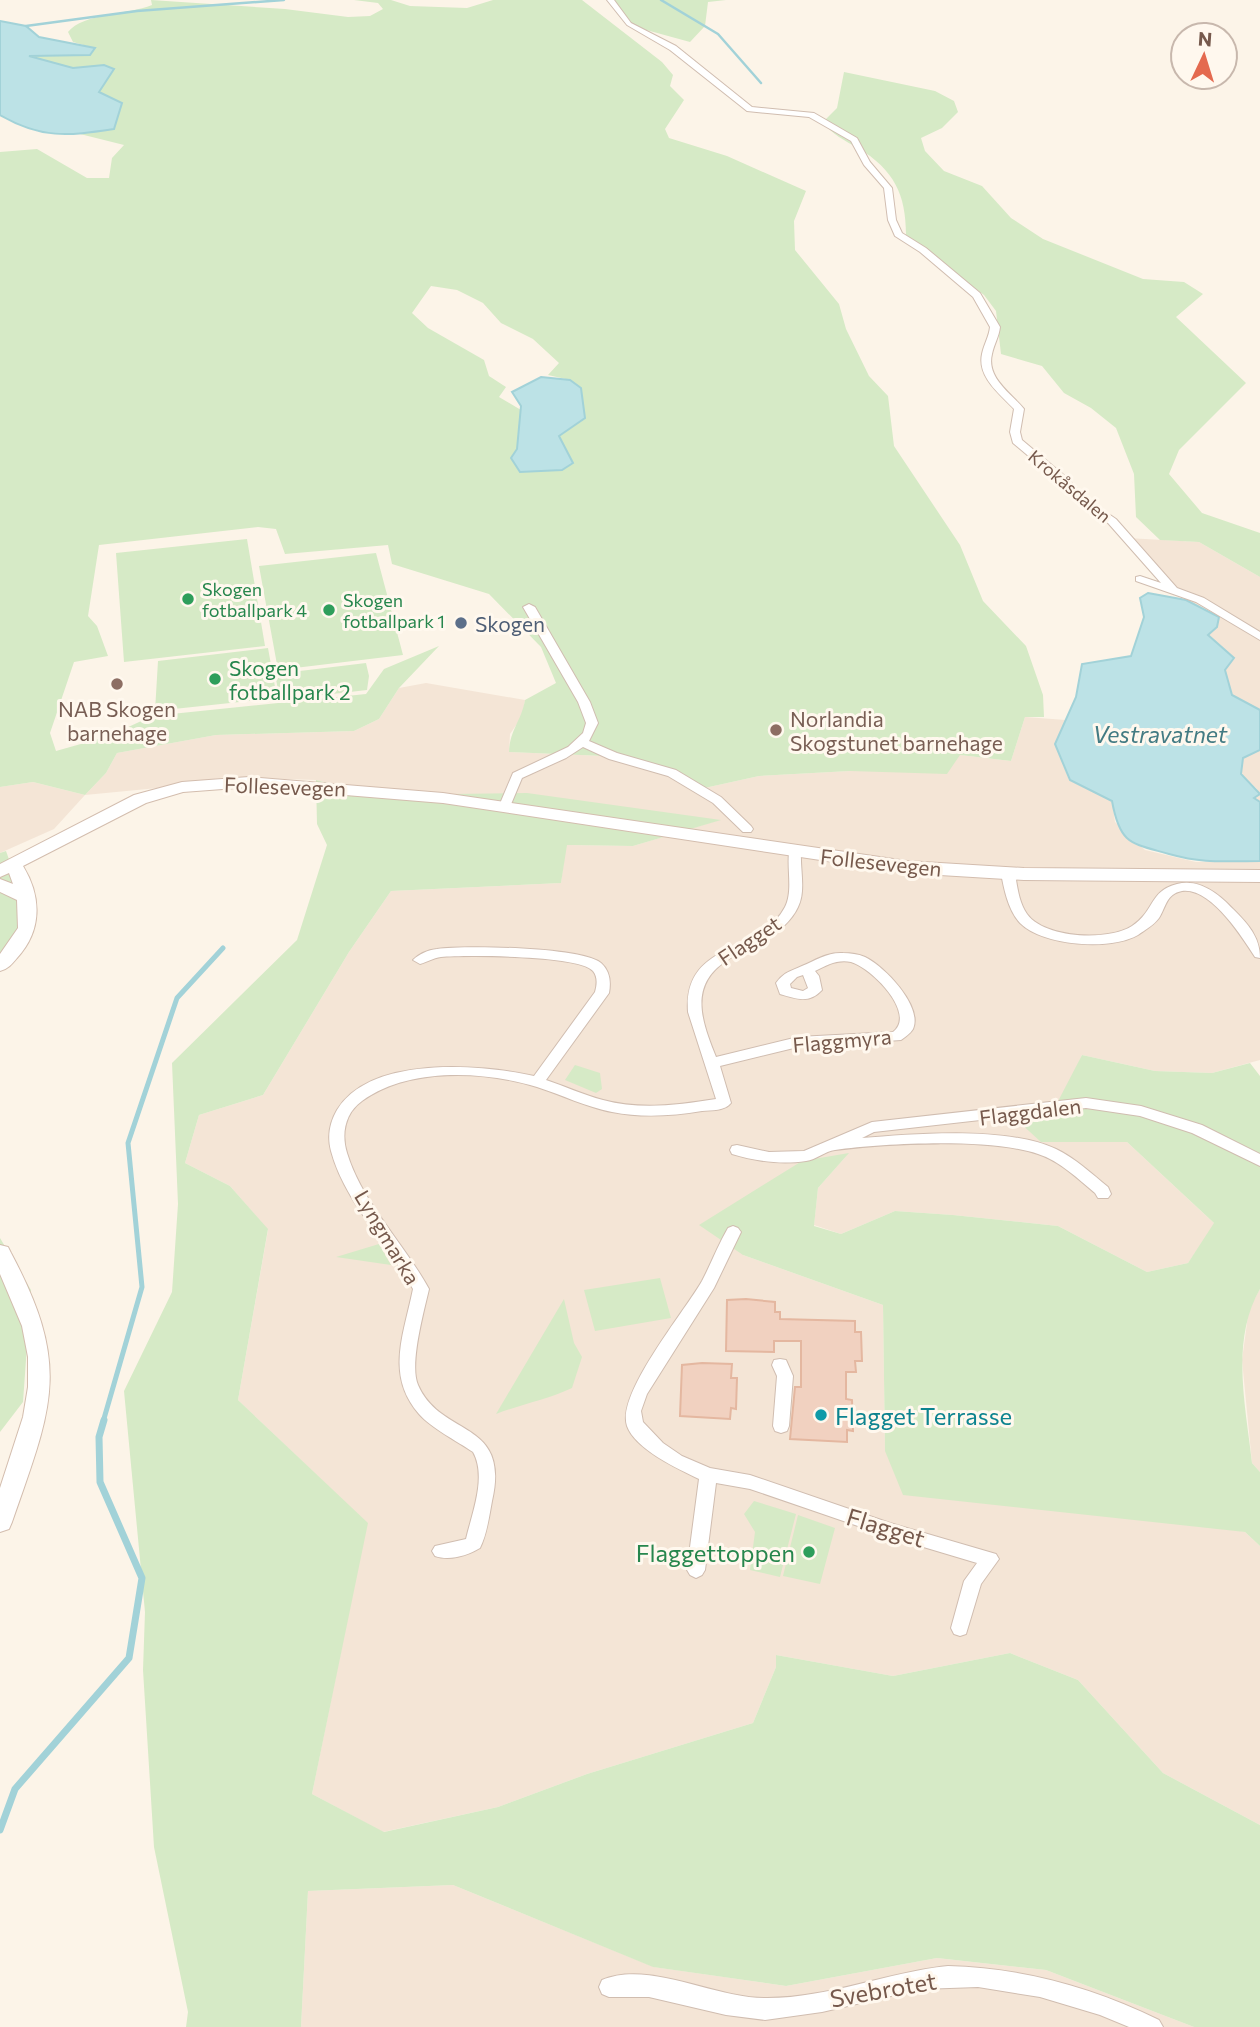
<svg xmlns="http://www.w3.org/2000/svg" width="1260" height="2027" font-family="Commissioner,sans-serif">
	<rect width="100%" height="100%" fill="#fcf4e8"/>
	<!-- residential -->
	<path fill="#f4e5d6" d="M1127 538 1199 542 1260 577V710L1232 695 1225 670 1207 635 1219 617 1186 600Z
		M426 683 525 700 522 717 510 734 509 752 604 756 667 773 700 789 759 776 850 771 960 755 1011 761 1025 717 1066 720 1055 744 1069 780 1112 801 1115 822 1145 850 1196 862 1260 861V1060L1212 1073 1155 1071 1082 1055 1041 1142H1127L1215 1224 1188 1263 1147 1272 1058 1226 953 1215 895 1211 841 1234 814 1225 818 1188 848 1154 743 1255 883 1305 885 1451 1245 1532 1260 1546V1825L1163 1773 1078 1680 1010 1653 893 1676 776 1655V1667L753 1723 587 1774 498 1807 383 1832 312 1794 367 1523 238 1400 268 1230 230 1186 185 1163 199 1115 263 1095 349 952 391 891 561 883 566 845 633 846 719 820 373 795 316 780 226 777 168 787 85 795 54 829 0 853V787L33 782 85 795 106 773 117 753 216 735 354 731 379 719 399 688Z
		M1260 750V802L1254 798 1259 796 1257 789 1241 774 1243 758Z
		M1260 1289V1472L1252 1463 1242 1360 1249 1308Z
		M453 1885 654 1967 786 1986 937 1958 1046 1970 1194 2027H301L308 1891Z"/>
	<!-- green -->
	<path fill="#d6eac6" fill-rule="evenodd" d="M151 0 285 9 348 17 370 16 383 9 378 3 354 0H391L410 6 467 8 493 0H582L662 62 673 75 670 86 684 100 665 129 669 138 727 156 806 191 794 221 795 250 839 304 846 329 869 376 888 396 894 446 960 545 983 601 1026 646 1043 695 1044 717H1025L1011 761 960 755 947 774 850 771 759 776 700 789 667 773 604 756 509 752C510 729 521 722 525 700L556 683 541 647 489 594 392 564 388 545 285 554 276 529 258 527 99 545 88 616 97 626 108 656 74 662 50 733 56 751 109 736 152 716 366 694 384 669 439 646 399 688 379 719 354 731 216 735 117 753 106 773 85 795 33 782 0 787V152L37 149 87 178H109L112 158 124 145 80 134H84L99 92 104 65 73 68 27 56 94 48 73 42 68 32C83 13 128 15 152 5ZM431 286 457 290 483 303 501 323 533 339 559 363 548 375 570 380 581 389 585 418 559 436 573 462 517 449 521 410 499 397 506 387 489 376 484 360 428 328 412 313Z
		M615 0H726L708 2 705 26 690 42 639 28 617 14Z
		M844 72 935 91 954 101 958 112 942 128 921 138 925 151 944 171 982 186 1011 218 1043 239 1143 279 1184 282 1203 294 1176 317 1246 383 1179 450 1169 474 1202 513 1260 533V577L1199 542 1160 540 1136 517 1134 474 1116 428 1091 408 1064 393 1042 366 1001 354 996 311 984 295 906 235C906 194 894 170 858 148 845 141 832 134 823 122L837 108Z
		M247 539 265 646 124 662 116 553Z
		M376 553 403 655 278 670 259 566Z
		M268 648 277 698 155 711 158 661Z
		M366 663 369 676 367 690 280 700 275 674Z
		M316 780 373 795 527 793 721 820 633 846 567 845 561 883 391 891 349 952 263 1095 199 1115 185 1163 230 1186 268 1229 238 1400 368 1523 312 1794 384 1832 498 1807 587 1774 753 1723 776 1667V1655L893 1676 1010 1653 1078 1680 1163 1773 1260 1825V2027H1194L1046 1970 937 1958 786 1986 653 1967 453 1885 308 1891 301 2027H186L188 2012 154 1847 143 1670 145 1612 124 1391 172 1292 178 1204 172 1063 297 940 327 845 317 824Z
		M6 851 33 927 0 966V853Z
		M1082 1055 1155 1071 1212 1073 1250 1063 1260 1076V1289C1230 1341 1246 1407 1252 1463L1260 1472V1546L1245 1532 903 1495 885 1451 883 1305 743 1255 699 1225 802 1161 849 1153 818 1188 814 1226 841 1234 895 1211 953 1215 1058 1226 1147 1272 1188 1263 1214 1223 1127 1142H1041L1008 1112 1054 1109Z
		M575 1065 600 1073 602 1089 596 1093 565 1080Z
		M0 1238 31 1290 23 1402 0 1432Z
		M379 1244 391 1265 336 1257Z
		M660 1278 671 1318 595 1331 584 1290Z
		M564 1299 574 1343 582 1357 572 1388C546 1400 522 1404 496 1414Z
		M754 1501 796 1514 780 1577 750 1570 755 1532 744 1514Z
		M798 1515 835 1528 820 1584 783 1576Z"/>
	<!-- water -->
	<path fill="#bce2e6" stroke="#a2d2d8" stroke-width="2" d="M0 21 26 26 39 37 95 48 90 55 29 56 73 68 104 65 114 69 99 92 122 103 114 129C67 136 42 139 0 115Z
		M541 377 570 380 581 388 585 418 559 436 573 463 562 470 520 472 511 458 517 449 521 406 512 392Z
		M1148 593 1186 600 1219 617 1217 627 1208 635 1234 658 1225 670 1232 695 1260 710V750L1243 758 1241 774 1260 794 1254 798 1260 802V861C1223 861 1205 864 1169 854 1131 843 1120 845 1112 801L1070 780 1055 744 1076 697 1082 664 1131 656 1144 617 1140 598Z"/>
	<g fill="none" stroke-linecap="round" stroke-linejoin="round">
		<!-- stream-far2 -->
		<path stroke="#a2d2d8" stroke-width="2.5" d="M661 0 718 34 761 83
			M26 26 137 11 284 0"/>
		<!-- stream-far1 -->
		<path stroke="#a2d2d8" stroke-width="5" d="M103 1422 142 1287 128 1143 177 998 223 948"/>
		<!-- stream -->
		<path stroke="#a2d2d8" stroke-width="7" d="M0 1830 15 1789 129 1658 142 1578 100 1482 99 1437 104 1420"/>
	</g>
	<!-- building -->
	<path fill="#f1d1c0" stroke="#e4b7a0" stroke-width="2" d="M746 1299 775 1302V1312H780V1319L855 1321V1332H861L862 1361H855L856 1372H846V1399L852 1400 853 1431 847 1430V1442L790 1439 795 1387H801V1341H774V1352L726 1351 727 1300Z
		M702 1363 732 1364 731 1378H737L736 1409 731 1408 730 1419 680 1416 682 1365Z"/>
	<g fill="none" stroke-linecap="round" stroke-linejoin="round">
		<defs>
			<path id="street" d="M607 0H614L631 23 676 46 752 107 814 113 857 138 870 162 892 188 896 220 902 233 926 248 980 293 1000 327C999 337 994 344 992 354 986 378 1011 393 1024 409L1020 432 1022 440 1066 477 1088 500 1116 519 1177 588 1204 598 1260 632V640L1196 602 1136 581V577L1140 576 1161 583 1108 523 1080 504 1058 481 1013 443 1010 432 1014 409C1000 394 977 377 982 354 984 344 989 337 990 327L973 297 920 252 895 236 888 220 884 188 864 165 851 141 809 117 747 111 670 50 627 25Z
				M529 604 535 607 590 702 598 723 589 741 617 753 676 770 721 797 751 826 753 829 751 832H743L713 803 668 776 609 759 583 747 566 758 522 778 509 809H501L499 806 513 773 568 747 583 733 586 723 578 702 523 607Z
				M795 849 801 853C800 870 806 891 798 907 791 922 778 932 764 940 751 947 738 952 726 961 688 986 702 1022 716 1057L798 1037 893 1032C917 1014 872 968 851 962 838 959 827 965 815 971L819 976 822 990C809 1004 797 999 780 994L776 983C784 972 791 971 802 966 816 960 828 952 843 953 850 953 858 954 865 957 884 966 923 1006 913 1029 910 1034 905 1037 901 1040L798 1047 720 1066 731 1103C725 1111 712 1110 702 1111 672 1116 642 1118 612 1112 586 1107 562 1095 537 1087 484 1071 409 1067 362 1101 345 1113 341 1134 347 1153 362 1203 404 1243 429 1289 424 1311 409 1365 418 1385 441 1438 511 1419 492 1501 489 1517 487 1534 480 1548 467 1556 449 1561 435 1556L432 1551 435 1546 466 1539C472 1513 487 1477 473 1452 457 1441 431 1428 419 1414 385 1375 404 1334 413 1289 388 1243 345 1203 331 1151 327 1136 330 1122 337 1110 370 1055 481 1064 534 1076L595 992C597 985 598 977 593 971 580 955 464 955 441 957 433 958 427 962 420 964L413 960C419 954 428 950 437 949 464 945 582 947 601 963 610 971 611 982 609 993L546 1080C565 1086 583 1095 603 1100 640 1110 678 1105 716 1099L688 1012C683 940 760 955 785 907 793 891 787 870 789 853ZM803 975 808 988 803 991 791 988 790 984 797 977Z
				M1008 869 1015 873C1017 886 1019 903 1027 914 1045 939 1109 941 1132 926 1155 911 1149 891 1177 884 1199 878 1219 894 1233 909 1248 924 1260 937 1260 958L1255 957C1242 937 1211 887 1182 891 1166 894 1166 907 1159 918 1154 925 1145 930 1138 935 1111 951 1043 946 1020 923 1008 910 1004 889 1001 873Z
				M1086 1098 1141 1106 1202 1125 1260 1154V1166L1192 1133 1140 1116 1086 1108 874 1132 862 1138C916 1134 1006 1126 1056 1149 1075 1158 1092 1174 1108 1187L1111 1194 1108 1198H1098L1095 1193C1078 1179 1060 1161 1038 1154 991 1138 886 1143 835 1150 825 1151 816 1160 806 1161 781 1165 755 1161 732 1154L730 1150 732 1146 737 1145 769 1152 804 1151 872 1122Z
				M733 1226 738 1228 741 1232 714 1288 647 1394 641 1411 643 1422 663 1443 682 1456 710 1468 750 1475 890 1523 996 1554 999 1559 981 1584 966 1634 960 1636 954 1634 951 1628 964 1581 977 1563 890 1537 750 1489 716 1483 705 1570 702 1575 696 1578 690 1575 687 1570 699 1479C678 1469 635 1449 627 1426 616 1394 685 1311 702 1281 711 1264 718 1245 728 1228Z
				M780 1359 786 1360 793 1376 789 1426 787 1431 781 1433 775 1431 773 1426 777 1376 772 1365 774 1360Z
				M948 1966C1023 1968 1092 1987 1159 2020L1163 2027H1129L1100 2015 1040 1997 978 1987 921 1989 822 2012 765 2020 726 2015 649 1997H609L602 1994 599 1987 602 1980C648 1960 715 1998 764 1998 827 1999 887 1972 948 1966Z"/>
			<path id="secondary" d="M249 777 443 793 907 861 1024 868 1260 870V882L1024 880 907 873 443 803 249 787 183 792 146 803 23 866C42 897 42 931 17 958 12 964 8 969 0 971V954L18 928 17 900 0 892V879L13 884 9 873 0 877V864L134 795 182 782Z
				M0 1245 8 1247 11 1253C72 1367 52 1407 12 1522L9 1529 0 1532V1488L23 1417 28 1387V1357L22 1326 0 1274Z"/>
		</defs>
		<!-- street casing -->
		<use href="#street" stroke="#d0bdb0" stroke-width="2"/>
		<!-- secondary casing -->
		<use href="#secondary" stroke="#d3bdae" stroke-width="2"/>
		<!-- street -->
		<use href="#street" fill="#fff" fill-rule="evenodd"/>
		<!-- secondary -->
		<use href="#secondary" fill="#fff" fill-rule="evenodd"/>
	</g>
	<!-- markers -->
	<g fill="#2e9e5b" stroke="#fff8ee" stroke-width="2.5">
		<circle cx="188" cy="599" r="7"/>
		<circle cx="329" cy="610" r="7"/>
		<circle cx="215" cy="679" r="7"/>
		<circle cx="809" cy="1552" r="7"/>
	</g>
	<circle fill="#5c6f8a" stroke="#fff8ee" stroke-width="2.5" cx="461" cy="623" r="7"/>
	<g fill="#8d6e63" stroke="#fff8ee" stroke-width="2.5">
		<circle cx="117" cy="684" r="7"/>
		<circle cx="776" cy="730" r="7"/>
	</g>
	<circle fill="#0f9aa8" stroke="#fff8ee" stroke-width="2.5" cx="821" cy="1415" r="7"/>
	<g text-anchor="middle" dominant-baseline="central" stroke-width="6" stroke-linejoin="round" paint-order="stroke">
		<!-- far-street labels -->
		<g font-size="18" fill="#76594c" stroke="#fff8ee">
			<text transform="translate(1070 486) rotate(40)">Krokåsdalen</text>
		</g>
		<!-- far-leisure labels -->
		<g font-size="18" fill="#27864d" stroke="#fff8ee" text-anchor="start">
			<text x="202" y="589">Skogen<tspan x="202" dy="21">fotballpark 4</tspan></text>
			<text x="343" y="600">Skogen<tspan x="343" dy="21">fotballpark 1</tspan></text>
		</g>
		<!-- service labels -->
		<g font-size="21" fill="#4e5e75" stroke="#fff8ee" text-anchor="start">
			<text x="475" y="623">Skogen</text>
		</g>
		<!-- leisure labels -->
		<g font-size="21" fill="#27864d" stroke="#fff8ee" text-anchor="start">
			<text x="229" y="667">Skogen<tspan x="229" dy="24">fotballpark 2</tspan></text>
		</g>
		<!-- education labels -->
		<g font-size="21" fill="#785e54" stroke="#fff8ee">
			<text x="117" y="708">NAB Skogen<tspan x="117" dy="24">barnehage</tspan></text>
			<text x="790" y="718" text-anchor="start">Norlandia<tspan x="790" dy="24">Skogstunet barnehage</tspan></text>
		</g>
		<!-- street labels -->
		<g font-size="21" fill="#76594c" stroke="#fff8ee">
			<text transform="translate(285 786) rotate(2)">Follesevegen</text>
			<text transform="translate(881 862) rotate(6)">Follesevegen</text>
			<text transform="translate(749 940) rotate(-34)">Flagget</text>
			<text transform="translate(842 1040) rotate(-5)">Flaggmyra</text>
			<text transform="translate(1030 1111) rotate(-7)">Flaggdalen</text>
			<text transform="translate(388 1237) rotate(59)">Lyngmarka</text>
		</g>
		<!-- water labels -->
		<g font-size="23" font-style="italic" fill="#437b83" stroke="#fff8ee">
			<text x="1160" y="734">Vestravatnet</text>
		</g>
		<!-- near-culture labels -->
		<g font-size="24" fill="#0d838f" stroke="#fff8ee" text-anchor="start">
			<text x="835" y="1415">Flagget Terrasse</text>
		</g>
		<!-- near-street labels -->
		<g font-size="24" fill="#76594c" stroke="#fff8ee">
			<text transform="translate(886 1527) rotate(17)">Flagget</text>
			<text transform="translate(883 1989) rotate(-10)">Svebrotet</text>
		</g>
		<!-- near-leisure labels -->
		<g font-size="24" fill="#27864d" stroke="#fff8ee" text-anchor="end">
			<text x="795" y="1552">Flaggettoppen</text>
		</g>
	</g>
	<!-- north arrow -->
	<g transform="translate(1204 56) rotate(4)"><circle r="33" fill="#fff8ee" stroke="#c8b8ad" stroke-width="2"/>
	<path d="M0-5L12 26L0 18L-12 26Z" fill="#e46a4f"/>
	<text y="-10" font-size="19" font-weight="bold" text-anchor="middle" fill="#76594c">N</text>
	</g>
</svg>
